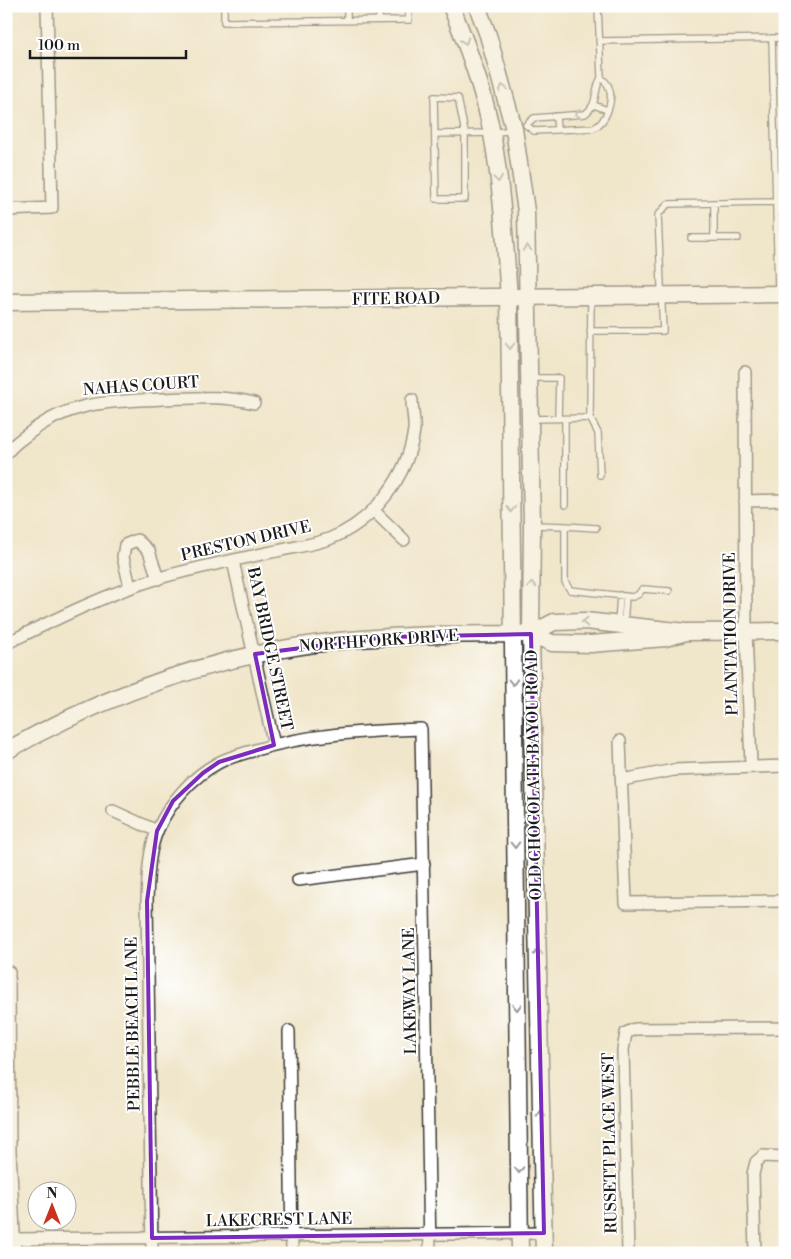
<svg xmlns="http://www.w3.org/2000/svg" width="791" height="1259" font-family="'Libre Bodoni',serif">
	<rect width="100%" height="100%" fill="#fff"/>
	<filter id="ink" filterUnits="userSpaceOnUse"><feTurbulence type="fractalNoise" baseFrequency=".02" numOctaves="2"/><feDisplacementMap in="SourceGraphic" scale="10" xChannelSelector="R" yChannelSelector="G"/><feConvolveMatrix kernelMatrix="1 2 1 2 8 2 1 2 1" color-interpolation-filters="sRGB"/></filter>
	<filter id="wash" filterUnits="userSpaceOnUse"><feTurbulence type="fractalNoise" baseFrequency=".0096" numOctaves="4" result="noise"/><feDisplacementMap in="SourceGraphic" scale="20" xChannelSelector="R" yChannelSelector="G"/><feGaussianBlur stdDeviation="1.12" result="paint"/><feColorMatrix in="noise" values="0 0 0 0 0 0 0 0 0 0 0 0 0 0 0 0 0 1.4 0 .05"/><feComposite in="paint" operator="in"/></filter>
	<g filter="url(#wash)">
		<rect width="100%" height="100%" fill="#f0e6cb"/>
	</g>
	<g filter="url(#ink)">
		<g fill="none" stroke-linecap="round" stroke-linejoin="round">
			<defs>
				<path id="lane" d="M224 6V22L409 20 408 6
					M347 6V21
					M379 6V20
					M598 6 601 78C593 90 599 104 585 114L534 118 526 125 534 131 594 128C606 122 614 101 609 88 608 84 604 80 601 78
					M772 38 778 293
					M599 41 785 38
					M434 97 458 98 465 133V199H436Z
					M594 105 607 110
					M556 116 557 130
					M435 134 492 133 512 130
					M691 238H714V203
					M714 238H738
					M590 331H663L658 215 668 204 776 202
					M530 378H559L558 419
					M590 418 598 433 600 475
					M531 419 590 418 591 297
					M565 505V419
					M534 525 565 526V582L570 590 633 597 639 594 642 589 669 591
					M565 526 596 528
					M618 623 620 595
					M624 624 626 596"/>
				<path id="street" d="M6 210 52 208 47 6
					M745 372 746 630 751 766
					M6 454C12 445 20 440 28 434 71 400 111 402 162 399 196 398 220 395 254 403
					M745 501 785 500
					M373 510 404 540
					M233 561 274 745
					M130 587 123 557 125 545 137 540 149 551 158 579
					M6 637 9 642C58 618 106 594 159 578 198 567 238 559 277 551 295 547 312 545 329 539 373 522 408 477 414 430 415 421 412 410 412 400
					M620 741 626 903 785 901
					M622 780 674 770 785 766
					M113 811 157 831
					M298 880 424 864
					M9 972 10 1150 15 1253
					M289 1031 292 1253
					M15 1239 544 1233
					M152 1253 147 901C148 877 148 851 158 829 170 802 192 777 218 763 229 757 243 754 255 750 309 734 365 731 421 729L430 1253
					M628 1253 623 1050 626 1033 635 1029 785 1028
					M755 1253 753 1174 756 1162 763 1156 785 1157"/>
				<path id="secondary" d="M451 6C468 47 484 91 492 134 502 188 505 243 509 298L520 1253
					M477 6 488 35 514 129 526 211 532 525 531 634 544 1253
					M6 302 785 294
					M531 634 554 622 585 621 686 632 785 631
					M6 751C108 693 221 654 338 641 396 635 454 634 512 634H531L552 643 591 644 665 638 686 632"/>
			</defs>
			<!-- lane casing -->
			<use href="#lane" stroke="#3c3a36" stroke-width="8"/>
			<!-- street casing -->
			<use href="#street" stroke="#3c3a36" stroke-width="14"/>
			<!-- secondary casing -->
			<use href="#secondary" stroke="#3c3a36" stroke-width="19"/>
			<!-- lane -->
			<use href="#lane" stroke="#fff" stroke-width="5.5"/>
			<!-- street -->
			<use href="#street" stroke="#fff" stroke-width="11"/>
			<!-- secondary -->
			<use href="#secondary" stroke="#fff" stroke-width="16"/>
		</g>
		<!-- one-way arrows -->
		<defs><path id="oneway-chevron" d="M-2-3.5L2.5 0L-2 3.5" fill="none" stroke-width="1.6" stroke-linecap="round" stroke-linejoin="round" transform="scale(1.25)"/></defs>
		<g stroke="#999">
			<use href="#oneway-chevron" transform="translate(465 41) rotate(71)"/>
			<use href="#oneway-chevron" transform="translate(503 88) rotate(-105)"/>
			<use href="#oneway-chevron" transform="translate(578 114) rotate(172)"/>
			<use href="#oneway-chevron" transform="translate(498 179) rotate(82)"/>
			<use href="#oneway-chevron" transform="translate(527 248) rotate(-92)"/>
			<use href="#oneway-chevron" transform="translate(510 346) rotate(90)"/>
			<use href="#oneway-chevron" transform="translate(511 509) rotate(90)"/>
			<use href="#oneway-chevron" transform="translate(532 585) rotate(-90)"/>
			<use href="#oneway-chevron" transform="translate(585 622) rotate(-179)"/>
			<use href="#oneway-chevron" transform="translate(513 682) rotate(89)"/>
			<use href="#oneway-chevron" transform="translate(515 845) rotate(89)"/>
			<use href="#oneway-chevron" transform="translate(538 952) rotate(-91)"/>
			<use href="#oneway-chevron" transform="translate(517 1007) rotate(89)"/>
			<use href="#oneway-chevron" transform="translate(541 1114) rotate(-91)"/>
			<use href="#oneway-chevron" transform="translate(519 1170) rotate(89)"/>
		</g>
	</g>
	<!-- marked area -->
	<path d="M0 0H791V1259H0ZM531 634 544 1233 152 1238 147 901 157 831 173 801 203 773 219 762 274 745 255 654 386 637Z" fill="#f0e6cb" fill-opacity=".55" fill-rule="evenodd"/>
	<path fill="none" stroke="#7b2cbf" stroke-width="4" stroke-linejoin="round" d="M531 634 544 1233 152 1238 147 901 157 831 173 801 203 773 219 762 274 745 255 654 386 637Z"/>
	<g text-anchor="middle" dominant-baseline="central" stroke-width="4" stroke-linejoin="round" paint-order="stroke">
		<!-- street labels -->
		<g font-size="16" fill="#1c1c1c" stroke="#fff">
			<text transform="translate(396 299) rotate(-1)">FITE ROAD</text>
			<text transform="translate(141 386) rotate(-4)">NAHAS COURT</text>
			<text transform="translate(246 541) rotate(-13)">PRESTON DRIVE</text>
			<text transform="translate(731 634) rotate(-91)">PLANTATION DRIVE</text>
			<text transform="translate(379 641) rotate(-4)">NORTHFORK DRIVE</text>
			<text transform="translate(270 649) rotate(78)">BAY BRIDGE STREET</text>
			<text transform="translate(534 775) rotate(-91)">OLD CHOCOLATE BAYOU ROAD</text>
			<text transform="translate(410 991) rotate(-91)">LAKEWAY LANE</text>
			<text transform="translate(133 1024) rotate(-91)">PEBBLE BEACH LANE</text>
			<text transform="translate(610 1143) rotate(-91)">RUSSETT PLACE WEST</text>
			<text transform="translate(279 1220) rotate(-1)">LAKECREST LANE</text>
		</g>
	</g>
	<!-- margin -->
	<rect width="791" height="1259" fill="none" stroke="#fff" stroke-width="25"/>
	<!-- north arrow -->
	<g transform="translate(52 1206)"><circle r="24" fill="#ffffff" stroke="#a4a4a4"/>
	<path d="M0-4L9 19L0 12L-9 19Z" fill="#c8321e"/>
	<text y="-8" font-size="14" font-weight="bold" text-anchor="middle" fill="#1c1c1c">N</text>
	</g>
	<!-- scale -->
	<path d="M30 50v8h156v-8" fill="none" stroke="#1c1c1c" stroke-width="2.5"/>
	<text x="38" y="50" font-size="15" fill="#1c1c1c" stroke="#ffffff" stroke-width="4" paint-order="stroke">100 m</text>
</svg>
